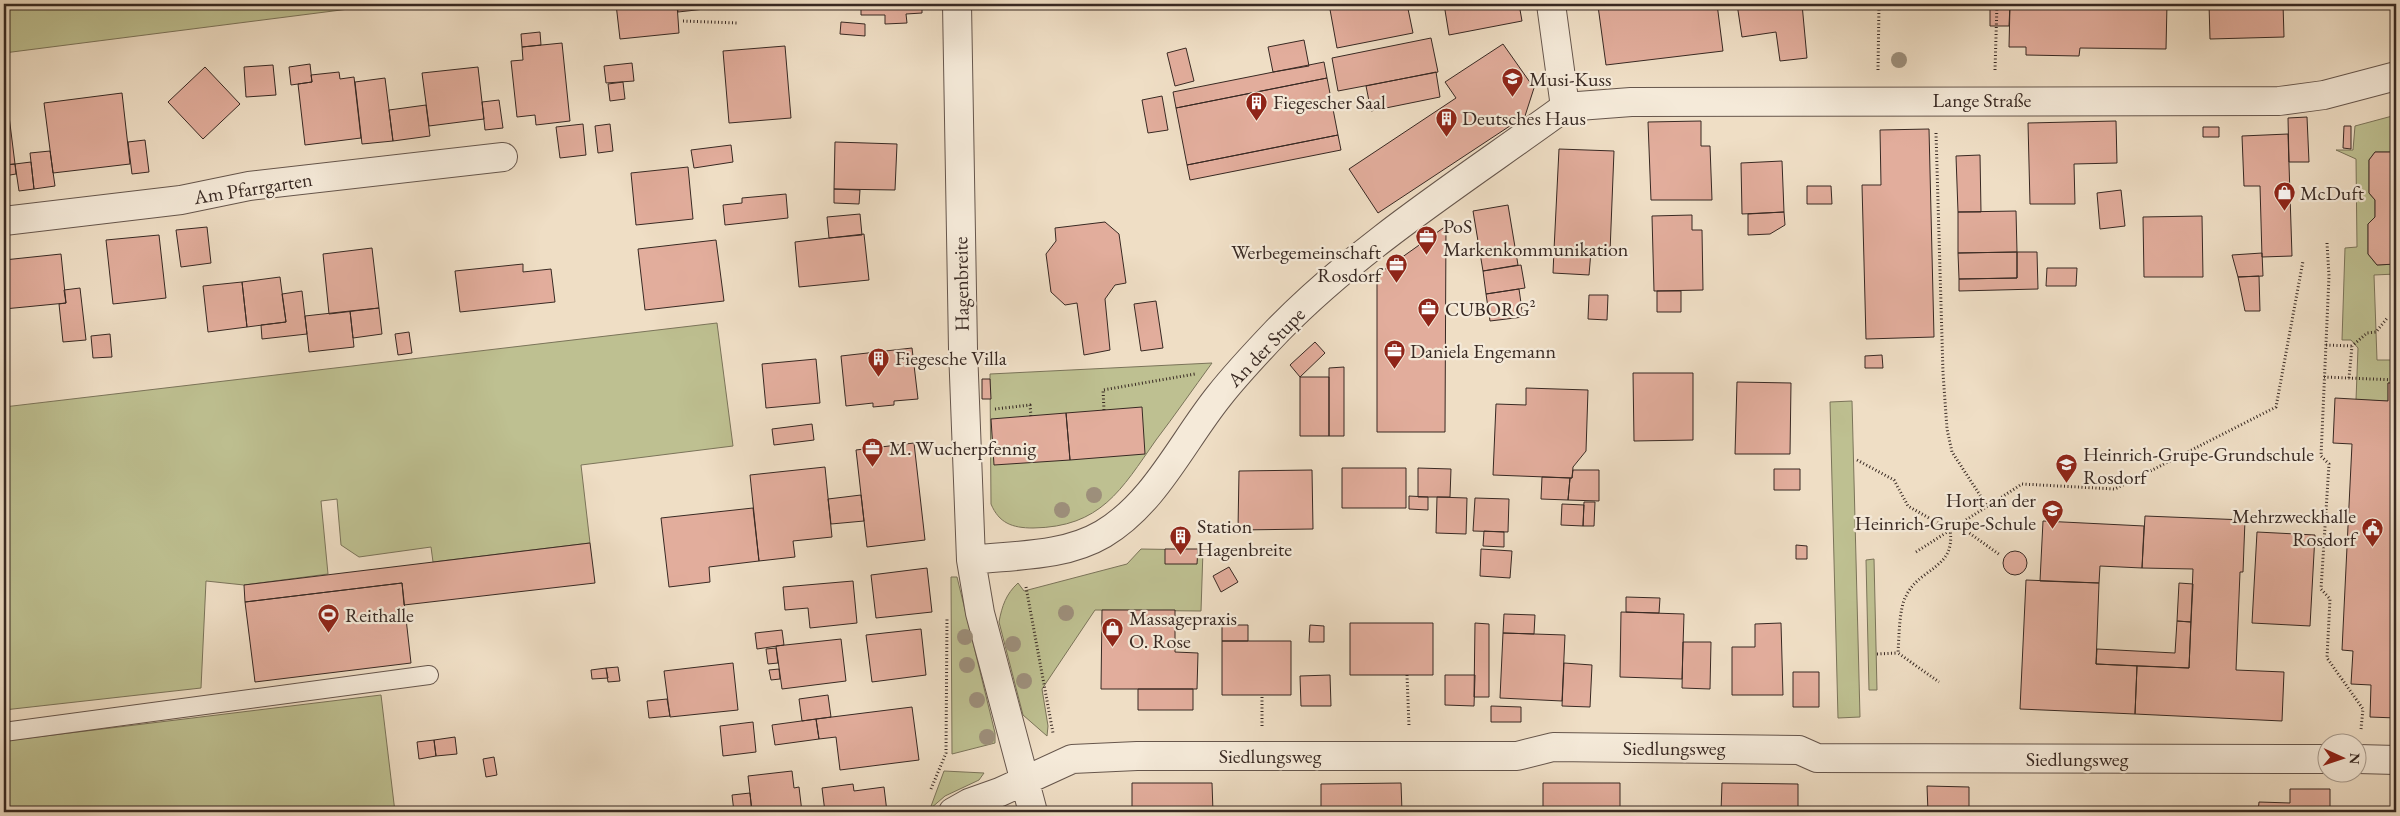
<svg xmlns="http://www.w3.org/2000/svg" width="2400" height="816" font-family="'EB Garamond',serif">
	<rect width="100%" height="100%" fill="#efdec5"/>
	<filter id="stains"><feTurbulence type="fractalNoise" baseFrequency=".004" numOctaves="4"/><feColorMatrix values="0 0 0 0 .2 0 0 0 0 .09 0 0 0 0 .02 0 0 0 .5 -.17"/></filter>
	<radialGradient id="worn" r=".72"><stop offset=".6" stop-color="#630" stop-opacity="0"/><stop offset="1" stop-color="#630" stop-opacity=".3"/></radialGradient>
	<!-- green -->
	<path fill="#bec091" stroke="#7b745a" d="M4 4H388L4 53Z
		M2396 115V152H2375L2369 160V193L2375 200V217L2368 224V254L2377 265 2396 264V274L2374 275 2377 360H2396V383H2388V401L2356 400 2358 348 2351 340H2342L2345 248 2357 247 2356 159 2336 150H2353L2355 126Z
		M717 323 733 446 581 465 590 543 433 562 431 547 359 557 341 545 337 499 321 501 328 574 244 585 206 581 201 688 4 710V407Z
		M1212 363C1193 389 1175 415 1156 440 1121 490 1101 527 1033 528 1012 528 999 523 991 504L990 374Z
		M1852 401 1860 717 1838 718 1830 402Z
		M1141 549 1203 550 1201 611 1095 610 1042 689 1048 726 1047 736 1023 715 999 622C1002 606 1006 594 1018 583L1024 591 1127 564Z
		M1874 559 1877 690H1869L1866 560Z
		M951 577H957L995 733V743L952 754Z
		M381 695 395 812H4V741Z
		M944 771 984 773 979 780 945 796 930 809Z
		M681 807 682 812H627Z"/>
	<!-- building -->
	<path fill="#e2ad9c" stroke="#382923" d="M616 4H677L679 33 620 39Z
		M677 4H714V8L678 12Z
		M854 4H922V13L906 14 907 23 885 24V15H861V9H855Z
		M1329 4H1407L1413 33 1337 48Z
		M1444 4H1519L1522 21 1449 35Z
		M1613 4H1717L1723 51 1606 65 1598 6Z
		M1737 4H1802L1807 58 1780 61 1776 32 1742 37Z
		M1990 4H2010L2009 26H1990Z
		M2010 4H2167L2166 49 2080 48 2079 56 2026 55V47H2009Z
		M2209 4H2283L2284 37 2210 39Z
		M841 22 865 24V36L840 34Z
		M540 32 541 45 522 47 521 34Z
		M1431 38 1438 72 1338 91 1332 58Z
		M1304 40 1309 66 1273 72 1268 47Z
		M562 43 570 121 536 125 535 115 517 117 511 61 523 60 522 47Z
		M1503 44 1534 88 1525 116 1378 213 1349 169 1456 98 1445 82Z
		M785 46 791 118 729 123 723 51Z
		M1186 48 1194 81 1175 86 1167 53Z
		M1324 62 1327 78 1176 108 1173 92Z
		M632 63 634 81 606 83 604 66Z
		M310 64 312 82 291 85 289 67Z
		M273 65 276 95 246 97 244 67Z
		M205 67 240 104 203 139 168 102Z
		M478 67 484 119 429 126 422 73Z
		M339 72 340 79 354 77 361 138 305 145 298 84 312 82 311 75Z
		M1436 72 1440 97 1371 111 1366 86Z
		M385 78 393 141 362 144 355 82Z
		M1327 78 1338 135 1187 165 1176 108Z
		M623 82 625 99 610 101 608 84Z
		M122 93 130 164 53 173 44 103Z
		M1162 96 1168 130 1148 133 1142 100Z
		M499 100 503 128 485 130 482 102Z
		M426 105 430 136 393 141 389 110Z
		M9 116 15 164 4 165V117Z
		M2307 117 2309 162H2289L2288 118Z
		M1701 121V146H1710L1712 200H1651L1648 122Z
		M2116 121 2117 163 2074 164 2075 204H2030L2028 123Z
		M583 124 586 155 560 158 556 127Z
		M610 124 613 151 598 153 595 126Z
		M2344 126H2351V149L2343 148Z
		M2203 127H2219V137H2203Z
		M1929 129 1934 337 1866 339 1862 185H1881L1880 130Z
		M2288 134 2292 256 2262 257 2260 186H2244L2242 136Z
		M1338 135 1341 150 1190 180 1187 165Z
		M145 140 149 172 132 174 128 142Z
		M835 142 897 144 895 190 834 189Z
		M731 145 733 162 694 168 691 150Z
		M1559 149 1614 151 1610 252 1554 250Z
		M50 151 55 186 34 189 30 153Z
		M2375 152H2396V264L2377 265 2368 254V224L2375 217V200L2369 193V160Z
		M1980 155 1981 212H1958L1956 156Z
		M1782 161 1784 212 1742 214 1741 163Z
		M31 162 34 189 19 191 15 164Z
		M15 164 16 174 4 176V165Z
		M688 167 693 219 636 225 631 173Z
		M1807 186H1831L1832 204H1807Z
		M834 189 860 190 859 204 834 203Z
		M2121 190 2125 226 2100 229 2097 193Z
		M786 194 788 218 725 225 723 205 742 203V198Z
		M1508 205 1518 265 1483 271 1473 211Z
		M2016 211 2017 252 1958 253V212Z
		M1784 212 1785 225 1770 234 1748 235V214Z
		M860 214 862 235 829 238 827 217Z
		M1692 215V230H1702L1703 290 1654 291 1652 216Z
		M2202 216 2203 277H2144L2143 217Z
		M1105 222 1119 234 1126 283 1115 285 1105 299 1110 350 1084 355 1077 303 1065 305 1051 292 1046 254 1056 241 1055 228Z
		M1446 226 1445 432H1377V275Z
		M207 227 211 263 181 267 176 230Z
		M864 234 869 280 799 287 795 242Z
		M159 235 166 298 113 304 106 240Z
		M716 240 724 301 645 310 638 249Z
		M372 248 379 308 329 314 323 254Z
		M1554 250 1591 251 1589 275 1553 273Z
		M2017 252V278L1959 279 1958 253Z
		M2017 252H2037L2038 289 1959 291V279L2017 278Z
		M2262 253 2263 276 2238 277 2232 255Z
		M61 254 66 303 4 309V260Z
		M523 264V272L551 269 555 302 460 312 455 271Z
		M1521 265 1525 288 1486 294 1483 271Z
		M2047 268H2077L2076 286H2046Z
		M2259 276 2260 311H2245L2238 277Z
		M280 277 286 322 247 327 242 282Z
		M242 282 247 327 208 332 203 286Z
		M80 288 86 340 63 342 59 304 66 303 64 290Z
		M1519 289 1523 317 1490 321 1486 294Z
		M302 291 307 334 262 339 261 325 286 322 282 294Z
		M1657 291H1681V312H1657Z
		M1589 295H1608L1607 320 1588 319Z
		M1156 301 1163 348 1141 351 1134 304Z
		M379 308 382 334 353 338 350 311Z
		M350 311 354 347 309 352 305 316Z
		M409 332 412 353 398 355 395 334Z
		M110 334 112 357 93 358 91 336Z
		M1315 342 1325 353 1300 377 1290 365Z
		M912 348 918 399 894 401V405L873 407V403L846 406 841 356Z
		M1882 355 1883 368H1865V356Z
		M816 359 820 403 766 408 762 364Z
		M1344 367V436H1329V368Z
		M1633 373H1693V440L1634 441Z
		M1300 377H1329V436H1300Z
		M982 379H990L991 399H982Z
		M1737 382 1791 383 1790 454H1735Z
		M2388 383H2396V718L2370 717 2371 685 2351 684 2353 651 2342 650 2352 444 2333 443 2335 398 2388 401Z
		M1526 388 1588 390 1586 451 1573 467 1572 478 1493 475 1496 404 1526 405Z
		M1142 407 1145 454 1070 460 1066 413Z
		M1066 413 1070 460 994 465 991 419Z
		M812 424 814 440 774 445 772 429Z
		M914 443 925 540 867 547 856 450Z
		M825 467 832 537 793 541 795 557 759 561 750 475Z
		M1342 468H1406V508H1342Z
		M1418 468 1451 469 1450 497H1418Z
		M1774 469H1800V490H1774Z
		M1312 470 1313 529 1238 530 1239 471Z
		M1573 470H1599V501L1568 500 1570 478H1572Z
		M1542 477 1570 478 1568 500 1541 499Z
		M861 495 864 521 831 524 828 499Z
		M1409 496 1428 497V510L1409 509Z
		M1437 497 1467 498 1466 534 1436 533Z
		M1475 498 1509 499 1508 532 1473 531Z
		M1584 502H1595L1594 526H1583Z
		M1562 504 1584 505 1583 526 1561 525Z
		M753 508 759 561 709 567 710 582 669 587 661 518Z
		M2145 516 2245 520 2243 572H2240L2236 670 2284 672 2282 721 2135 714 2137 666 2189 668 2193 569 2142 568Z
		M2043 521 2144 526 2142 568 2100 566 2099 583 2040 581Z
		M1484 531 1504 532V547L1483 546Z
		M2257 532 2315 535 2310 626 2252 623Z
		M590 543 595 583 404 605 402 583 245 602 244 585Z
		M1796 545 1807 546V559H1796Z
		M1165 549H1198L1197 564H1165Z
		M1481 549 1512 551 1510 578 1480 576Z
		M2003 563a12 12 0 1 1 24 0a12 12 0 1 1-24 0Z
		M1229 567 1238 582 1221 592 1213 576Z
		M927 568 932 612 876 618 871 575Z
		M2026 580 2099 583 2096 664 2137 666 2135 714 2020 709Z
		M853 581 857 623 810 628 808 608 785 610 783 587Z
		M402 583 411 663 255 682 245 602Z
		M2179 583 2193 584 2191 622 2177 621Z
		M1626 597 1660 598 1659 613 1626 612Z
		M1102 610H1175V652L1198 653 1197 689H1101Z
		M1621 612 1684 614 1682 679 1620 677Z
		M1504 614 1535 615 1534 634 1503 633Z
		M2177 621 2191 622 2189 668 2096 664 2097 649 2175 653Z
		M1350 623H1433V675H1350Z
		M1475 623 1489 624V697H1474Z
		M1781 623 1783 695H1732V647H1755V624Z
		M1222 625H1248V641H1222Z
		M1310 625 1324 626V642H1309Z
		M921 629 926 675 872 682 866 635Z
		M782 630 784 645 757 649 755 633Z
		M1503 633 1565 635 1562 701 1500 698Z
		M841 639 846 681 782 689 776 646Z
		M1222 641H1291V695H1222Z
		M1683 642H1711L1710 689 1682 688Z
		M776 648 778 663 768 664 766 649Z
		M733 663 738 710 670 717 664 671Z
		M1564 663 1592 665 1590 707 1562 706Z
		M618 667 620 681 608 682 606 668Z
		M606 668 608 678 592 679 591 670Z
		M779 669 780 679 771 680 769 670Z
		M1793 672H1819V707H1793Z
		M1330 675 1331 706H1301L1300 676Z
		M1445 675H1475L1474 706 1445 705Z
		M1138 689H1193V710H1138Z
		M828 695 831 717 802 721 799 699Z
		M667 699 670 716 649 718 647 701Z
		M1491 706 1521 707V722H1491Z
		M912 707 919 760 840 770 836 737 819 739 816 719Z
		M816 719 819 739 775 745 772 725Z
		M753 722 756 752 723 756 720 726Z
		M455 737 457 754 436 756 434 740Z
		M434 740 436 756 419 759 417 742Z
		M494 757 497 775 486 777 483 759Z
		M792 771 794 788 799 787 802 812H752L748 776Z
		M1132 783H1212L1213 812H1132Z
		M1401 783 1402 812H1321V784Z
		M1543 783H1620V812H1543Z
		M1722 783 1798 784V812H1721Z
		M853 784 854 791 884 787 887 812H825L822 788Z
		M1927 786 1969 787V812H1928Z
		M2290 789H2330V812H2258L2259 802 2290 803Z
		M750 793 752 812H734L732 795Z
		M2369 808H2396V812H2369Z"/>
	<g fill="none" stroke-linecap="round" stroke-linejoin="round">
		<defs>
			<path id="lane" d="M4 732 429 675"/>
			<path id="street" d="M957 4 963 349 971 560 980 613 1033 812
				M1551 4 1565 107
				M1565 107 1631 102 2279 101 2324 95 2396 76
				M4 221 181 200 249 186 503 157
				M971 560C1014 555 1064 557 1103 534 1155 503 1182 442 1219 396 1237 373 1258 351 1278 330 1361 245 1469 177 1565 107
				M2358 759 2396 760
				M953 812 969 803 1000 792 1072 759 1137 756H1517L1553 747 1799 750 1817 758 2328 759"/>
		</defs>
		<!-- lane casing -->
		<use href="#lane" stroke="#66564c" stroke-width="20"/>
		<!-- street casing -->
		<use href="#street" stroke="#66564c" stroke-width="30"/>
		<!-- path -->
		<path stroke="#382923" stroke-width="3" stroke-dasharray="1 2.5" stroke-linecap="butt" d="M683 21 737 23
			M1878 70 1879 4
			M1995 70 1997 4
			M1936 133 1943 373 1947 429 1952 452 1987 506
			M2327 243 2329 276 2321 456 2329 464 2321 589 2330 599 2327 658 2363 709 2361 729
			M2326 345 2352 346
			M2324 377 2396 380
			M2349 378 2352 346 2367 333 2376 332 2388 317
			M995 409 1030 405 1031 416
			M1104 410 1103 390 1195 374
			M1857 460 1894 480 1908 506 1950 530C1956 569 1920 567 1906 596 1899 608 1899 638 1898 653L1939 682
			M1958 525 2000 555
			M1916 552 2022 484 2115 489 2276 407 2303 261
			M1026 587 1053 733
			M1877 654 1898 653
			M1407 675 1409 726
			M1262 726V695
			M931 789 946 753 947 618"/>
		<!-- lane -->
		<use href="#lane" stroke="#f5ead9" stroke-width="18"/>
		<!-- street -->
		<use href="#street" stroke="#f5ead9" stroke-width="28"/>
	</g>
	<!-- trees -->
	<g fill="#9d8f7b">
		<circle cx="1899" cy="60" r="8"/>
		<circle cx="1094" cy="495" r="8"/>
		<circle cx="1062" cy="510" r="8"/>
		<circle cx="1066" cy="613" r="8"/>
		<circle cx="965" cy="637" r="8"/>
		<circle cx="1013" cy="644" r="8"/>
		<circle cx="967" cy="665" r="8"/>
		<circle cx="1024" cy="681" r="8"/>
		<circle cx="977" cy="700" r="8"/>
		<circle cx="987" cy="737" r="8"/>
	</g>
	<!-- icons -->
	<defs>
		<symbol id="university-pin" viewBox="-11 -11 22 30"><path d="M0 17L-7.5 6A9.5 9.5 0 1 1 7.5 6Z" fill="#8f2418" stroke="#f5ead9"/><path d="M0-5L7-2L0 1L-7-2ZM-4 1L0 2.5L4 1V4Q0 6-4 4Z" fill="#fff"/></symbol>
		<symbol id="building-pin" viewBox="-11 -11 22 30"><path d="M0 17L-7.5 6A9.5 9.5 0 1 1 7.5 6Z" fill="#8f2418" stroke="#f5ead9"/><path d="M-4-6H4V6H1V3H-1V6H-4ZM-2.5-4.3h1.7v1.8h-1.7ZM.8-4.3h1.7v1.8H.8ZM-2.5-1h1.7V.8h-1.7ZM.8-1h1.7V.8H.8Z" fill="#fff"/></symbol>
		<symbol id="shop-pin" viewBox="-11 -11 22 30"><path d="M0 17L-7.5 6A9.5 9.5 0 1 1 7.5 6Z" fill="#8f2418" stroke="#f5ead9"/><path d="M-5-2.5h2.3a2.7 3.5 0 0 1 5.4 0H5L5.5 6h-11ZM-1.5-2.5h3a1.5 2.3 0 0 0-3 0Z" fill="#fff"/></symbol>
		<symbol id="office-pin" viewBox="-11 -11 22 30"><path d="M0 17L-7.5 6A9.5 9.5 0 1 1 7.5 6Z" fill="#8f2418" stroke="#f5ead9"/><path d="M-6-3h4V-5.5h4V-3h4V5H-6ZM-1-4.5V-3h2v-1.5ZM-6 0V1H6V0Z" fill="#fff"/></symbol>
		<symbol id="school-pin" viewBox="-11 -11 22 30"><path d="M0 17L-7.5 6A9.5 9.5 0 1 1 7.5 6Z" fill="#8f2418" stroke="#f5ead9"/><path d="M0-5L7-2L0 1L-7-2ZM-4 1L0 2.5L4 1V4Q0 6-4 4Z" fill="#fff"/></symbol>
		<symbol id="civic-pin" viewBox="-11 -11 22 30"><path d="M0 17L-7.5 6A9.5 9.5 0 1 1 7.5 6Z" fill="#8f2418" stroke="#f5ead9"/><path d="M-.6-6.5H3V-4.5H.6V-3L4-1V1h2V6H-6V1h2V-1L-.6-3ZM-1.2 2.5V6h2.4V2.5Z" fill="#fff"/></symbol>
		<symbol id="stadium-pin" viewBox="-11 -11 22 30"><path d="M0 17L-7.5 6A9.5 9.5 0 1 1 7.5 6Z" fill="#8f2418" stroke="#f5ead9"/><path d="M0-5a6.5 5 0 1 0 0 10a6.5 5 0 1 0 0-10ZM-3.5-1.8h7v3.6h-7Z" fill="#fff"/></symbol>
	</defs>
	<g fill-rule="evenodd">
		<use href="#university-pin" x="1500" y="66" width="25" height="34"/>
		<use href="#building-pin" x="1244" y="90" width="25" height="34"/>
		<use href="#building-pin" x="1434" y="106" width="25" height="34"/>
		<use href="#shop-pin" x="2272" y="180" width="25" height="34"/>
		<use href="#office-pin" x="1414" y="224" width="25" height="34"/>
		<use href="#office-pin" x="1384" y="252" width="25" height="34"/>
		<use href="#office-pin" x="1416" y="296" width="25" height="34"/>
		<use href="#office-pin" x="1382" y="338" width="25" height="34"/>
		<use href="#building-pin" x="866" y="346" width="25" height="34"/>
		<use href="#office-pin" x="860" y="436" width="25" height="34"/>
		<use href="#school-pin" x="2054" y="452" width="25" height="34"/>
		<use href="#school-pin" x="2040" y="498" width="25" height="34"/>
		<use href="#civic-pin" x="2360" y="516" width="25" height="34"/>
		<use href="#building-pin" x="1168" y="524" width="25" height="34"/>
		<use href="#stadium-pin" x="316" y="602" width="25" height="34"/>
		<use href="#shop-pin" x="1100" y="616" width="25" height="34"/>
	</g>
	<g text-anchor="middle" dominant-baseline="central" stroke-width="4.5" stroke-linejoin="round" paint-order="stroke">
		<!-- poi labels -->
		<g font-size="20" fill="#382923" stroke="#f5ead9" text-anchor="start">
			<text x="1529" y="79">Musi-Kuss</text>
			<text x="1273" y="102">Fiegescher Saal</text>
			<text x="1462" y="118">Deutsches Haus</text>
			<text x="2300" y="193">McDuft</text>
			<text x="1443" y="226">PoS<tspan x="1443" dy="23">Markenkommunikation</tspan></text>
			<text x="1381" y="252" text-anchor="end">Werbegemeinschaft<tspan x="1381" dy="23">Rosdorf</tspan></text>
			<text x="1445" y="309">CUBORG²</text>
			<text x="1410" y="351">Daniela Engemann</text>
			<text x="895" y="358">Fiegesche Villa</text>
			<text x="889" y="448">M. Wucherpfennig</text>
			<text x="2083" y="454">Heinrich-Grupe-Grundschule<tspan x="2083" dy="23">Rosdorf</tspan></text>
			<text x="2036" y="500" text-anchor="end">Hort an der<tspan x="2036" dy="23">Heinrich-Grupe-Schule</tspan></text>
			<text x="2356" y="516" text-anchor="end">Mehrzweckhalle<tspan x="2356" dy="23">Rosdorf</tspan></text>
			<text x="1197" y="526">Station<tspan x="1197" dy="23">Hagenbreite</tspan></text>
			<text x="345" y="615">Reithalle</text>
			<text x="1129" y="618">Massagepraxis<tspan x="1129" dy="23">O. Rose</tspan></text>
		</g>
		<!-- street labels -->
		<g font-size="20" fill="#382923" stroke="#f5ead9">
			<text x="1982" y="100">Lange Straße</text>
			<text transform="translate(253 188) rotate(-9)">Am Pfarrgarten</text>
			<text transform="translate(961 284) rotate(-91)">Hagenbreite</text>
			<text transform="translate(1266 347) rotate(-46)">An der Stupe</text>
			<text x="1674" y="748">Siedlungsweg</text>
			<text x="1270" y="756">Siedlungsweg</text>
			<text x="2077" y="759">Siedlungsweg</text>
		</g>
	</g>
	<!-- margin -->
	<rect width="2400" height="816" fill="none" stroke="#efdec5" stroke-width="20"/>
	<rect x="5" y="5" width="2390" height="806" fill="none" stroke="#382923" stroke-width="2.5"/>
	<rect x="10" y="10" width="2380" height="796" fill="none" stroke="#382923"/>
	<!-- north arrow -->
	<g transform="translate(2342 758) rotate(93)"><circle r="24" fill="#f5ead9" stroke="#a99d90"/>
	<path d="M0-4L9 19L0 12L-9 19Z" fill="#8f2418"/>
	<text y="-8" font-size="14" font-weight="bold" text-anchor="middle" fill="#382923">N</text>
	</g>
	<rect width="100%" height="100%" filter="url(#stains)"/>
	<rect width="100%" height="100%" fill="url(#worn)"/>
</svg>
